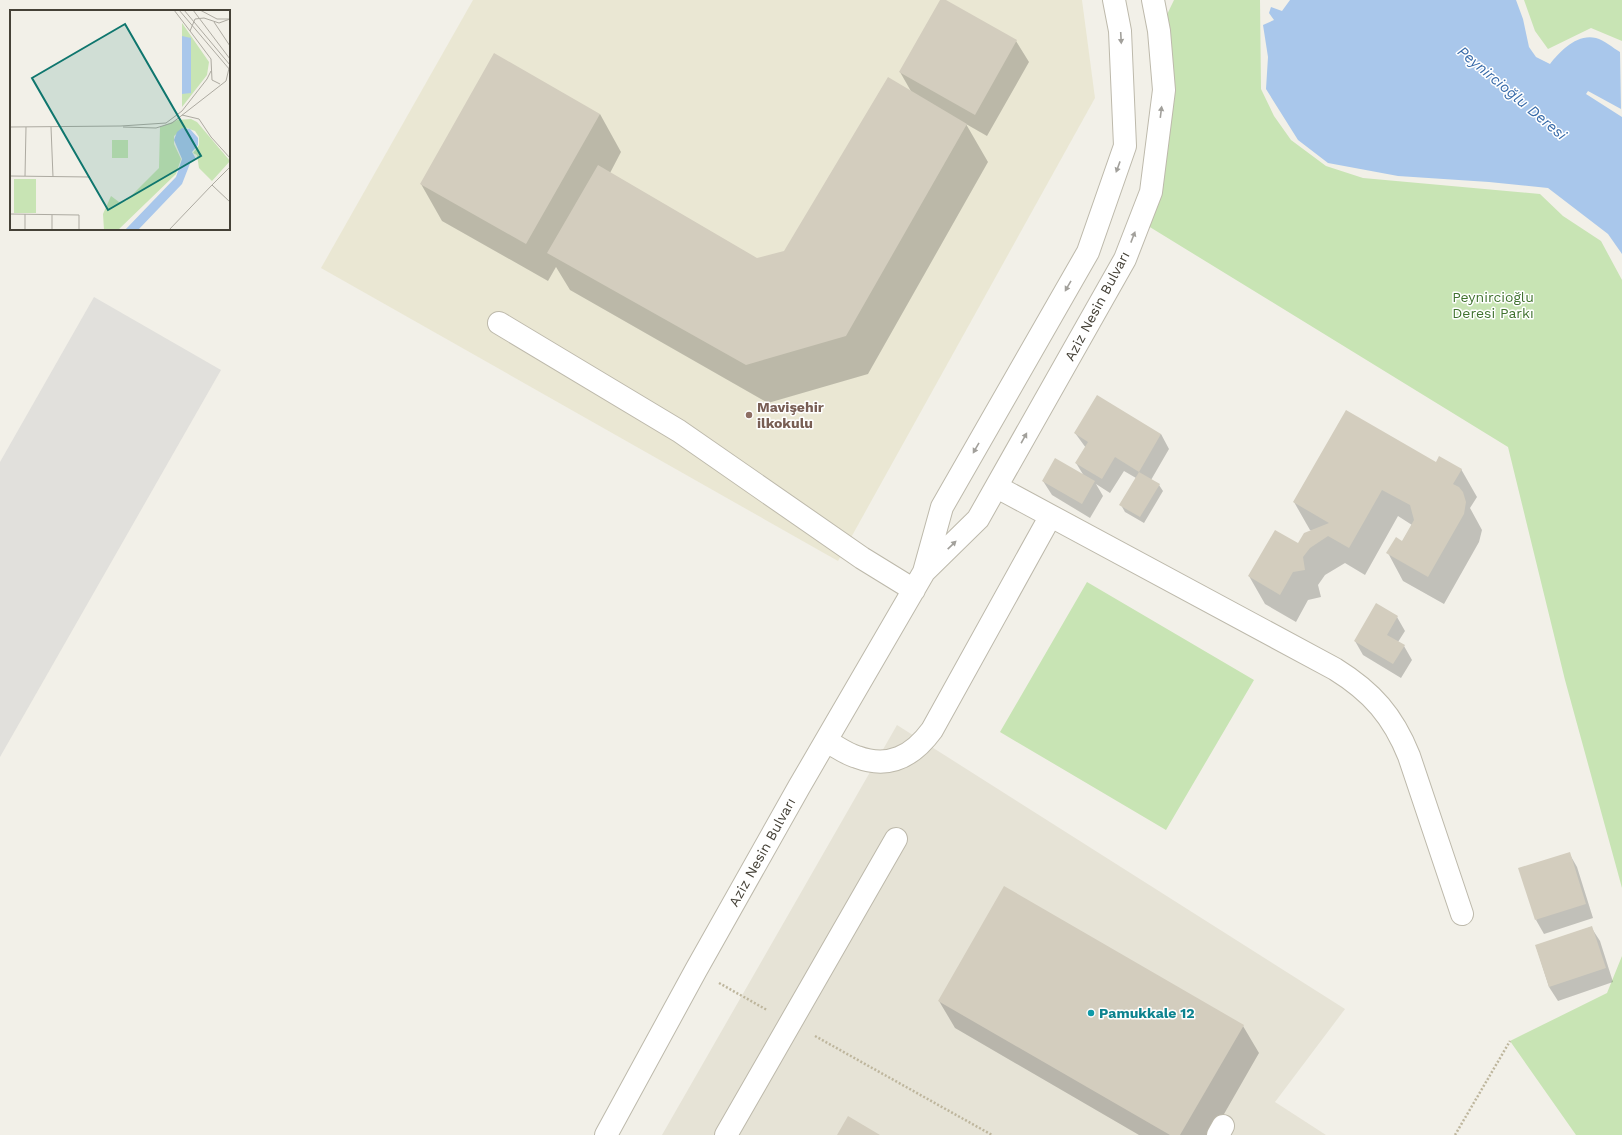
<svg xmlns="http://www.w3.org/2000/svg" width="1622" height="1135" font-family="'Work Sans',sans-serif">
	<rect width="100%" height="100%" fill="#f2f0e8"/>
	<!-- residential -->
	<path fill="#e6e3d6" d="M897 725 1345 1009 1275 1102 1326 1135H662Z"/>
	<!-- education -->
	<path fill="#eae7d3" d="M473 0H1082L1095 98 838 561 321 268Z"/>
	<!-- green -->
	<path fill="#c8e4b4" d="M1174 0H1260L1261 89 1274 116 1291 140 1326 166 1363 178 1540 194 1563 216 1601 241 1622 280V888L1565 680 1508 447 1140 221 1159 31Z
		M1524 0H1622V41L1591 28 1548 49 1535 31Z
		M1087 582 1254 680 1166 830 1000 732Z
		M1622 956V1135H1576L1510 1041 1607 993Z"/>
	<!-- parking -->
	<path fill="#e1e0dc" d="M94 297 221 370 0 757V462Z"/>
	<!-- water -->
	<path fill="#a9c7eb" d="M1290 0H1516L1523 19 1529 47 1536 57 1550 64C1559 52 1577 33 1596 38 1604 40 1613 48 1620 52L1621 109 1588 91 1586 94 1622 117V254L1608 234 1548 188 1489 182 1398 176 1328 163 1298 140 1266 89 1268 57 1263 25 1274 20 1269 13 1271 7 1282 11Z"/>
	<!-- shadow -->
	<path fill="#0003" d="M941 0H944L1016 41 1029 62 987 136 966 124 988 162 868 374 768 403 570 290 556 267 548 281 442 221 421 184 600 114 621 152 610 173 757 259 785 252 912 93 900 72Z
		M1075 433 1161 434 1169 449 1151 480 1159 485 1163 491 1144 523 1125 512 1121 505 1136 478 1124 471 1110 493 1096 484 1103 496 1090 518 1052 495 1043 481 1084 476 1076 463 1086 448Z
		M1437 463 1461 469 1477 497 1470 508 1482 530 1479 542 1444 604 1403 581 1388 553 1402 542 1412 525 1398 516 1365 575 1345 563 1325 575 1318 585 1321 597 1308 600 1296 622 1265 604 1249 576 1299 544 1312 531 1310 530 1294 502Z
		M1397 617 1405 631 1398 642 1404 646 1412 660 1401 678 1363 655 1355 641Z
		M1569 853 1577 867 1593 918 1544 934 1536 920Z
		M1591 927 1600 941 1613 982 1558 1001 1549 987 1536 946Z
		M939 1001 1243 1026 1259 1053 1212 1135H1139L955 1028Z"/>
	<!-- building -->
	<path fill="#d3cdbe" d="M940 0H946L1017 40 975 115 899 72Z
		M494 53 600 114 526 244 420 184Z
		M888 77 967 124 846 336 746 365 547 253 598 165 757 258 784 251Z
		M1097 395 1161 434 1139 472 1115 457 1102 479 1075 463 1088 442 1074 433Z
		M1346 410 1436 462 1439 456 1462 469 1453 484 1459 487 1463 492 1466 502 1464 514 1428 577 1386 553 1396 537 1402 541 1414 520 1410 505 1382 490 1349 548 1328 536 1310 548 1303 557 1305 570 1293 572 1280 595 1248 576 1275 530 1298 543 1304 533 1329 523 1293 502Z
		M1055 458 1095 481 1082 504 1042 481Z
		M1139 472 1160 484 1140 517 1119 505Z
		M1376 603 1398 616 1387 635 1405 645 1393 664 1354 641Z
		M1570 852 1586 904 1535 920 1518 868Z
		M1004 886 1244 1025 1180 1135H1170L938 1001Z
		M1592 926 1606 968 1549 987 1535 945Z
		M848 1116 880 1135H837Z"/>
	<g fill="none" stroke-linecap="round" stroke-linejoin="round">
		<defs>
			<path id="minor" d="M499 323 679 431 862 558 914 590
				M997 487 1335 669C1372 692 1393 716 1409 756L1462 914
				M925 571 978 519 1125 259 1151 192 1164 90 1159 31 1153 0
				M826 741C836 746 846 754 857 757 889 769 913 756 932 730L1050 517
				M606 1135 696 970 799 787 924 572 942 507 1088 252 1125 146 1120 31 1114 0
				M726 1135 896 839
				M1218 1135 1223 1126"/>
		</defs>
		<!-- minor casing -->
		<use href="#minor" stroke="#bdb9ab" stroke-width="24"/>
		<!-- path -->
		<path stroke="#beb69d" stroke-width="2.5" stroke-dasharray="2 2" stroke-linecap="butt" d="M719 983 767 1010
			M815 1036 992 1135
			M1455 1135 1510 1041"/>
		<!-- minor -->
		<use href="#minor" stroke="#fff" stroke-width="22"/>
	</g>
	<!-- one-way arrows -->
	<defs><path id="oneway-solid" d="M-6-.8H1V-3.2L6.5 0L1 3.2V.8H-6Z"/></defs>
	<g fill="#a2a09b">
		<use href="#oneway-solid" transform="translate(1121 38) rotate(87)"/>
		<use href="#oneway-solid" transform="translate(1161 112) rotate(-83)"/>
		<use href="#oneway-solid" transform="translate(1118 167) rotate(110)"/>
		<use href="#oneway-solid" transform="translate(1133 237) rotate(-69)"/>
		<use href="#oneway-solid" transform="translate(1068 286) rotate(120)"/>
		<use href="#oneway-solid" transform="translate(1024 438) rotate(-61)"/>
		<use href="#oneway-solid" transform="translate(976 448) rotate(120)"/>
		<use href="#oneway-solid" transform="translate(952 545) rotate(-44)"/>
	</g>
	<!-- markers -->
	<circle fill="#8d6e63" stroke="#fff" stroke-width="1.5" cx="749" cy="415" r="4"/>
	<circle fill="#0f9aa8" stroke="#fff" stroke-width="1.5" cx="1091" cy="1013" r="4"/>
	<g text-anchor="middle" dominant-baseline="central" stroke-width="3" stroke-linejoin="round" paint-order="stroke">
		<!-- park labels -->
		<g font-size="14" fill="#40722f" stroke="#fff">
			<text x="1493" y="297">Peynircioğlu<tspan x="1493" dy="16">Deresi Parkı</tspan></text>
		</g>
		<!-- street labels -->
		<g font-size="14" fill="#454137" stroke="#fff">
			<text transform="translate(1097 306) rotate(-62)">Aziz Nesin Bulvarı</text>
			<text transform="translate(762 852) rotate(-61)">Aziz Nesin Bulvarı</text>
		</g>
		<!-- education labels -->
		<g font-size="14" font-weight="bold" fill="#785e54" stroke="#fff" text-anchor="start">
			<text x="757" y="407">Mavişehir<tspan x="757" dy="16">ilkokulu</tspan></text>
		</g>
		<!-- culture labels -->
		<g font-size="14" font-weight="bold" fill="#0d838f" stroke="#fff" text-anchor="start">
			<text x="1099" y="1013">Pamukkale 12</text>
		</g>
		<!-- water labels -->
		<g font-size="15" font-style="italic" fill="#386ba9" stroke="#fff">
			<text transform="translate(1512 93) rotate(40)">Peynircioğlu Deresi</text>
		</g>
	</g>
	<!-- overview -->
	<g transform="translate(10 10)">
		<rect width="220" height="220" fill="#f2f0e8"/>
		<path d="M172 13 199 52 197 65 172 97ZM181 109 187 112 220 151 202 171 189 158 187 145 183 143 189 135V127L185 121 174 117 164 126V134L171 149 166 164 108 220H94L93 204 101 186 109 192 116 191 149 158 150 117 167 110ZM102 130H118V148H102ZM4 169H26V203H4Z" fill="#c8e4b4"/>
		<path d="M172 26 181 28V83L172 84ZM172 118 180 119 188 128V135L182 142 186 149 181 151 172 174 128 220H115L166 167 172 149 164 130 167 122Z" fill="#a9c7eb"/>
		<path fill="none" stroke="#adaaa1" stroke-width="1" d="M164 0 180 21M169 0 220 60M174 0 220 55M183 0 220 49M190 0 207 9H220M204 12 220 36M210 74 202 70 201 49 180 21 185 9 194 8 209 13 220 9M172 105 189 109 201 127 220 148M0 117 111 116 156 113 172 101 197 69 201 61M41 117 43 167M113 117 146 118 162 113 216 71 220 54M220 157 202 175 220 192M0 166 80 167M15 166 16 117M0 204 69 205V220M15 204V220M42 205V220M159 220 202 175"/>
		<path fill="#0f766e" fill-opacity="0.15" stroke="#0f766e" stroke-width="2" d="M115 14 191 146 98 200 22 68Z"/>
		<rect width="220" height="220" fill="none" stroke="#454137" stroke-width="2"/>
	</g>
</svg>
